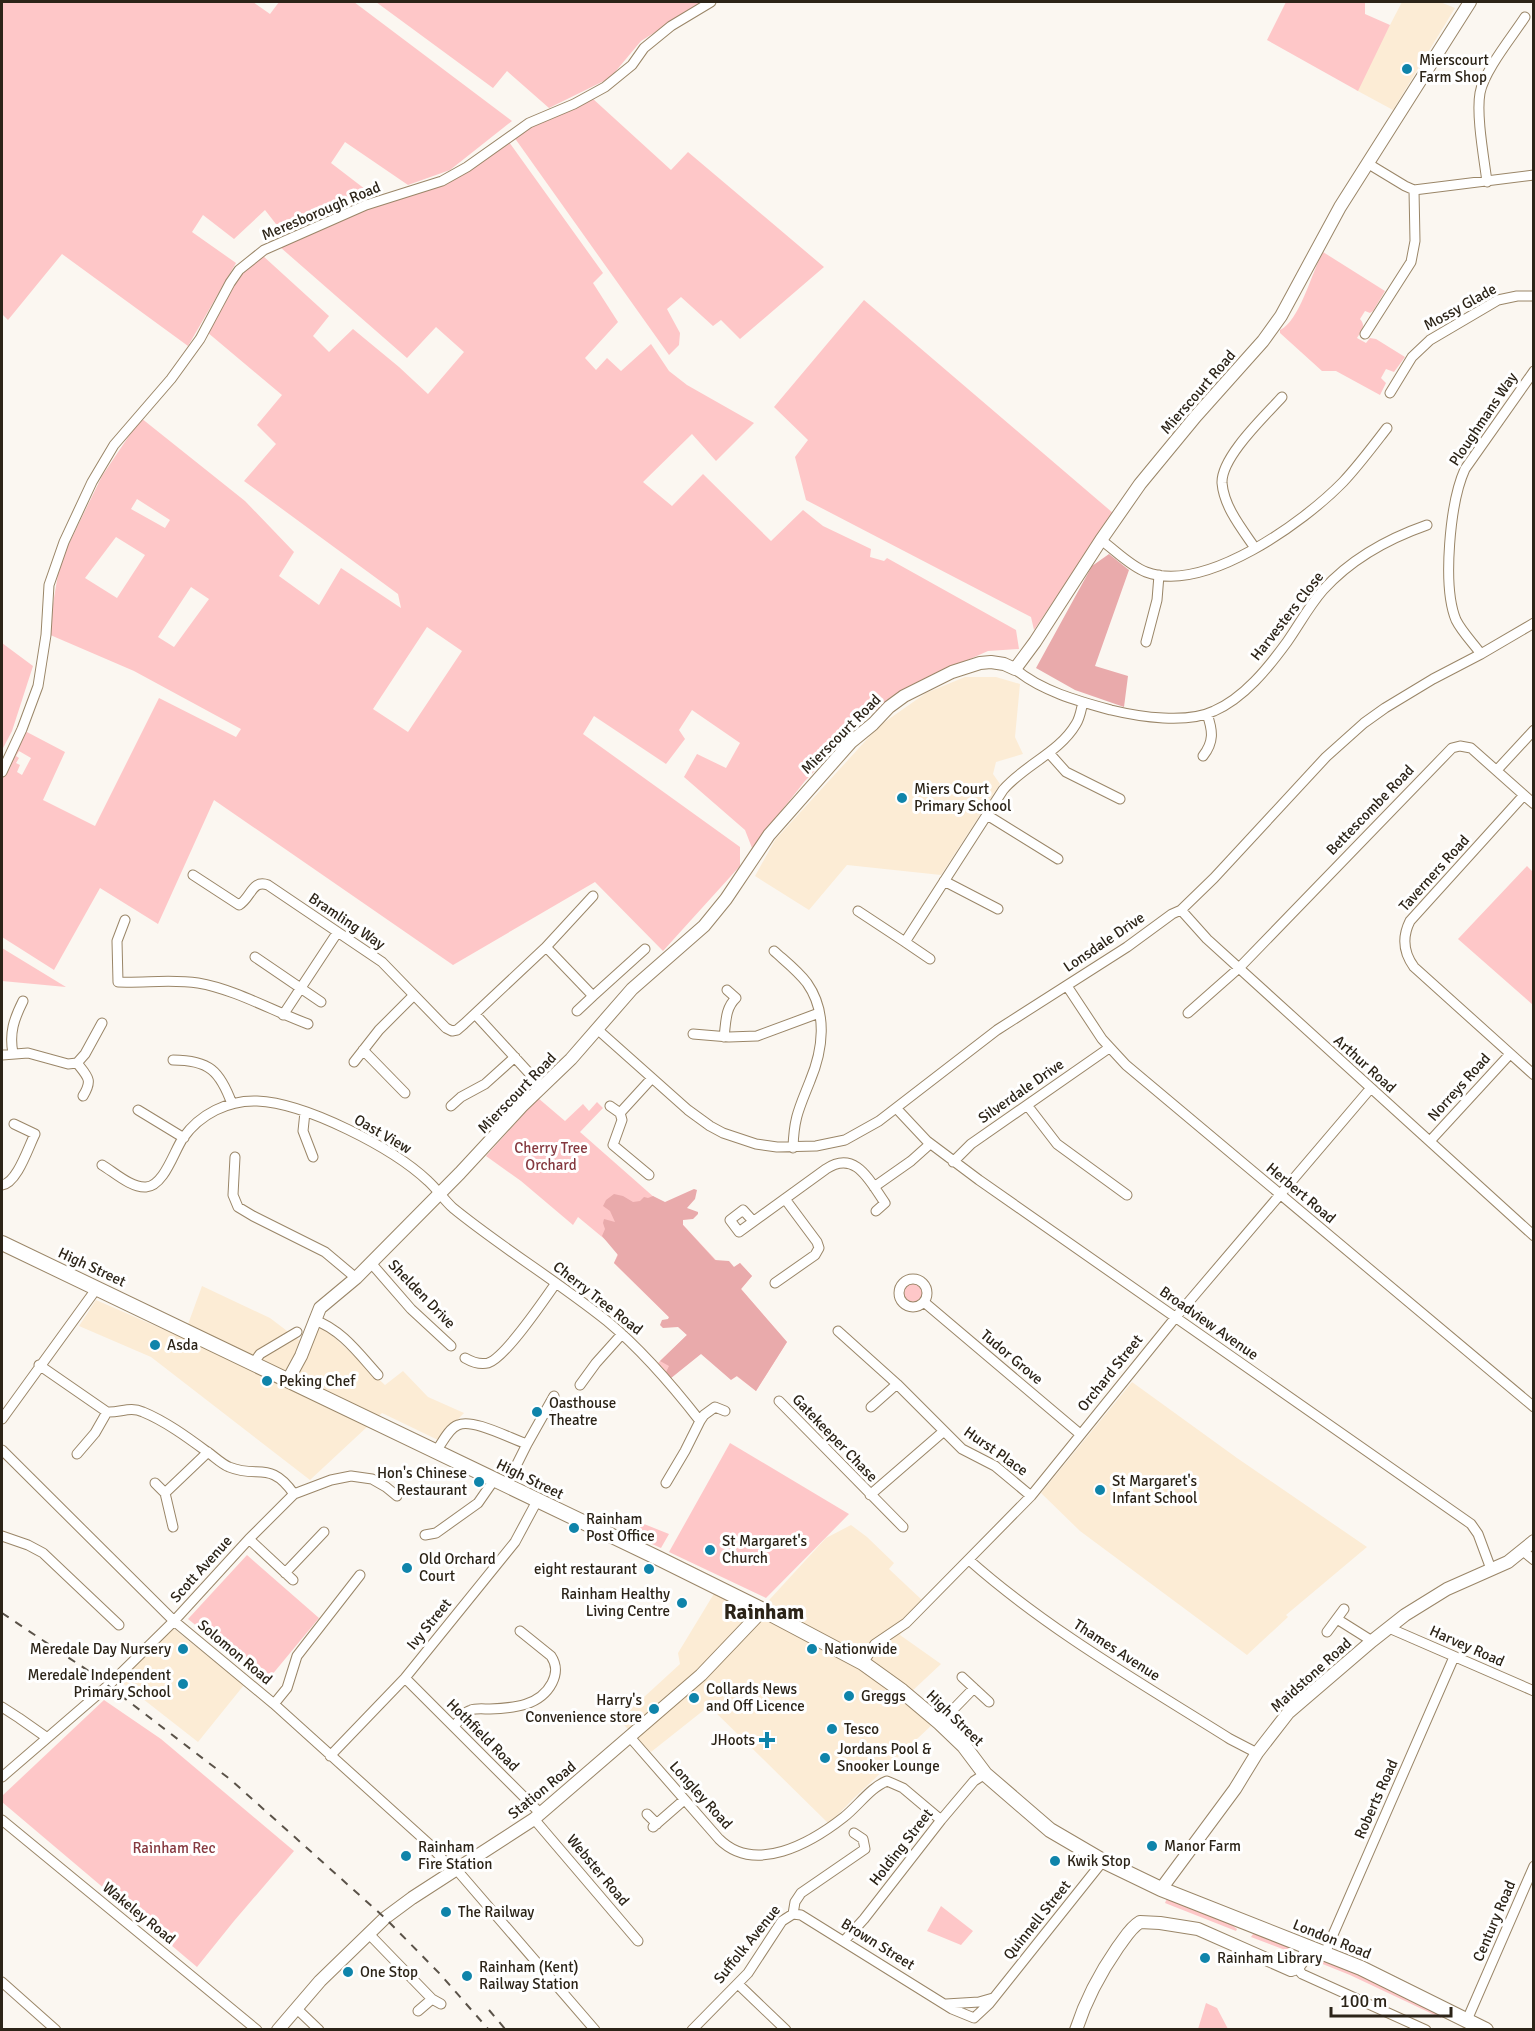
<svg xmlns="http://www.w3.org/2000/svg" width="1535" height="2031" font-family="Signika,sans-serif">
	<rect width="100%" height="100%" fill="#fbf7f1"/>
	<!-- built -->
	<path fill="#fcecd5" d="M1402 2H1440L1455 8 1393 110 1356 90Z
		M965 677H996L1020 684 1015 737 1023 754 996 762 993 774 1000 784 941 875 847 865 809 910 755 876 775 840 879 726 926 693Z
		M202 1286 270 1318 299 1340 320 1324 385 1385 403 1371 428 1397 464 1413 438 1440 382 1413 310 1480 151 1357 79 1326 96 1300 183 1338Z
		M1132 1382 1237 1458 1367 1547 1286 1615 1288 1617 1247 1655 1080 1531 1041 1493Z
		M851 1525 867 1537 894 1563 889 1569 923 1601 900 1635 941 1664 910 1693 934 1723 853 1799 829 1824 709 1706 651 1752 619 1720 680 1664 678 1653 715 1592 758 1612 826 1538Z
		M173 1628 244 1685 198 1742 120 1681Z"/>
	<!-- green -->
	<path fill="#fec7c8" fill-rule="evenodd" d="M2 2H253L270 14 279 2H354L512 121 450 170 408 185 345 142 331 163 374 196 283 233 265 210 234 239 203 215 192 232 236 263 188 346 62 254 8 320 2 314Z
		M376 2H703L641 41 610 78 549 108 507 71 493 88Z
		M1286 2H1365V14L1390 25 1358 91 1267 40Z
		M592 98 671 170 688 152 824 267 740 339 721 320 713 326 681 297 667 309 680 333 679 345 669 355 514 137 529 127Z
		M509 142 603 273 593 283 618 322 585 358 596 370 607 358 621 371 651 344 669 371 687 385 754 423 716 461 692 434 643 482 672 506 703 474 771 541 803 510 823 526 871 549 870 557 884 561 887 558 1016 630 1019 649 988 651 927 678 866 717 805 781 752 848 745 830 684 777 697 754 726 768 740 743 692 710 679 730 685 739 666 764 594 716 583 734 740 847V866L663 951 595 882 453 965 214 800 158 924 100 888 54 970 2 937V780L25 731 65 752 43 800 95 826 159 698 236 737 241 729 134 671 48 634 60 562 102 476 141 418 245 501 294 552 279 576 319 605 341 568 401 608 398 594 244 481 276 444 257 425 282 395 207 332 240 274 262 255 329 316 313 336 329 352 353 329 399 367 428 394 464 352 436 327 407 358 280 247 382 203 445 185ZM137 499 170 520 165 528 131 509ZM116 537 145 555 117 598 85 578ZM191 587 209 599 174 647 158 637ZM427 627 462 651 408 732 373 709ZM19 751 31 758 22 775 17 772 20 765 16 763 19 758 16 756Z
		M1323 252 1385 291 1373 311 1370 313 1365 311 1360 319C1366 326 1362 330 1357 338L1366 343 1370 338 1376 339 1405 357 1394 372 1386 369 1381 378 1386 383 1380 395 1336 371H1322L1280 333V330C1300 321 1312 271 1323 252Z
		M864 300 1113 513 1034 630 1031 617 806 500 795 457 808 440 774 407Z
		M2 643 33 666 12 731 2 750Z
		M1527 866 1533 872V1005L1458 939Z
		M2 948 66 987 2 981Z
		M538 1098 565 1121 583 1104 589 1111 597 1102 603 1108 580 1132 672 1213 727 1272 740 1263 752 1276 741 1289 787 1342 756 1391 704 1351 671 1378 658 1363 687 1335 614 1263 619 1251 578 1217 573 1225 521 1181 486 1156Z
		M902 1294a11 11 0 1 1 22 0a11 11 0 1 1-22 0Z
		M730 1443 849 1514 766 1598 669 1552Z
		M639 1522 669 1534 661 1548 632 1535Z
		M247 1555 319 1618 266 1682 188 1619Z
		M104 1700 161 1739 294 1851 234 1921 197 1967 2 1802V1796Z
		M1167 1898 1227 1921 1237 1929 1236 1931 1165 1903Z
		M941 1906 973 1931 961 1945 927 1931Z
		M1253 1934C1267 1936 1287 1942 1296 1954L1251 1937Z
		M1312 1958H1319L1338 1964 1443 2014 1441 2018 1350 1975 1310 1959Z
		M1206 2003 1217 2008 1228 2029H1198Z"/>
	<!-- forest -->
	<path fill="#e9aaab" d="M1109 554 1129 570 1095 666 1128 676 1124 707 1075 690 1036 668 1092 566Z
		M694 1189 697 1190 695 1199 687 1208 698 1212V1214L693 1219 683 1220V1225L715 1260 729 1261 734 1267 740 1263 752 1276 741 1289 787 1342 756 1391 737 1376 731 1380 701 1354 671 1378 666 1372 669 1366 660 1361 687 1335 678 1327 663 1328 660 1325 662 1320 668 1319 669 1317 614 1263 618 1255 602 1236 605 1229 603 1223 604 1219 615 1222 610 1211 603 1206 606 1200 614 1194 623 1196 633 1202 640 1201 644 1197 648 1198 653 1196 665 1202Z"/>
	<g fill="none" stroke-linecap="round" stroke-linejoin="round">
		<defs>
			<path id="street" d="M1367 163 1405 186 1414 190 1534 175
				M1487 182C1484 158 1476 115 1480 93 1484 71 1512 37 1525 17
				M1365 334 1411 262 1415 241 1414 190
				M1390 393 1412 357 1430 340 1498 300 1517 296H1534
				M1101 540C1115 550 1130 566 1146 572 1205 594 1304 522 1343 482 1359 465 1373 446 1387 428
				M1255 548C1242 529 1224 507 1222 483 1221 457 1265 416 1282 397
				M1146 642 1157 600 1159 575
				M1481 654C1473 643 1462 632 1456 620 1442 586 1450 502 1465 469L1534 371
				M1015 669C1041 691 1078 701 1111 710 1140 717 1187 724 1214 711 1244 698 1268 668 1287 642 1299 625 1309 606 1323 590 1351 559 1387 539 1427 525
				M1049 753 1066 772 1120 799
				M1203 756C1214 742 1213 731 1207 714
				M1497 770 1534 730
				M2 772 22 729 38 686 46 635 49 585 64 542 92 482 114 445 171 379 200 339 230 283 239 270 264 250 366 205 442 181 467 167 529 123 574 104 605 87 632 65 644 48 671 26 711 2
				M1524 795 1410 921C1402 937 1403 952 1414 967L1534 1075
				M987 815 1058 859
				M193 875 239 905C251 898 252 879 268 885L382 962 446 1028 452 1031 457 1030 464 1024 546 947 593 896
				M944 881 998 909
				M1181 910 1207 939 1534 1236
				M858 911 905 942
				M125 920 117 941 118 982C145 983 172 979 198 983 234 989 273 1011 308 1024
				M546 947 593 996 645 949
				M774 951C785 961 798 971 807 983 828 1013 823 1050 810 1081 799 1109 794 1117 793 1148
				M255 957 321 1002
				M930 959 905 942 1003 790C1024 765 1059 753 1076 724 1080 718 1081 710 1083 702
				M1067 986 1102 1039 1126 1065 1534 1407
				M577 1011 593 996
				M1188 1013 1239 968 1452 748 1460 746 1471 748 1534 804
				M475 1014 541 1086
				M283 1015 337 933
				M597 1029 688 1110 710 1126 723 1133 756 1144 777 1147 816 1146 845 1140 879 1121 997 1030 1127 947 1172 914 1181 910 1214 878 1326 757 1364 723 1385 708 1433 679 1481 654 1534 623
				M693 1034 729 1037 757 1036 819 1013
				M724 1037C726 1023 725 1008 736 998L727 990
				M363 1050 405 1093
				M13 1053C9 1033 14 1019 23 1001
				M2 1055 28 1053 68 1064 77 1063 85 1054 102 1023
				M173 1060C209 1060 220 1071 232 1104
				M354 1062 379 1030 414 995
				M77 1063C88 1077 93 1080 83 1096
				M1027 1105 1057 1144 1127 1195
				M451 1106 461 1097 485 1084 515 1057
				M610 1106 620 1113 622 1120 613 1145 649 1175
				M897 1109 927 1141 979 1180 1471 1524 1478 1534 1491 1569
				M138 1110 184 1138
				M305 1112 303 1131 313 1157
				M620 1113 652 1078
				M1430 1141 1510 1054
				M235 1157 233 1195 238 1207 253 1216 325 1252 356 1278
				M953 1162 971 1144 1109 1048
				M102 1165C114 1172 131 1188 146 1187 164 1186 174 1151 183 1138 200 1114 228 1100 257 1101 306 1103 393 1148 428 1181 437 1189 444 1200 453 1208 502 1248 557 1281 607 1321 642 1350 672 1385 700 1421L704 1415 715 1407 725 1411
				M2 1185C17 1183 28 1148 35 1134L14 1124
				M874 1187 911 1161 930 1144
				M753 1221 743 1210 730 1220 739 1232 826 1169C856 1149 870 1182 885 1203L876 1211
				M371 1263 411 1309 451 1346
				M899 1293a14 14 0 1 1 28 0a14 14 0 1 1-28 0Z
				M775 1283 815 1255 819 1248 817 1242 785 1199
				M924 1302 1080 1434
				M314 1320C341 1329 359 1354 378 1375
				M838 1331 897 1384 962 1449 995 1466 1031 1496
				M465 1358C472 1362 480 1365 488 1363 505 1358 544 1300 556 1283
				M253 1364 260 1354 297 1332
				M39 1365 107 1412C120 1413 130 1406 143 1412 165 1421 187 1437 206 1451 214 1456 220 1463 229 1467 259 1479 270 1460 294 1494
				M580 1385 596 1363 622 1334
				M779 1401 903 1527
				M871 1407 897 1384
				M2 1419 97 1288
				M2 1450 174 1621 274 1704 428 1843 453 1871
				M437 1450C442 1443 449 1428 458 1425 473 1418 511 1439 527 1444
				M77 1454 95 1433 107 1412
				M155 1483 165 1493 173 1527
				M666 1483 685 1451 700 1421
				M506 1486 527 1444 554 1396
				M165 1493 208 1452
				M870 1495 944 1431
				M425 1535 436 1533 478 1503 494 1480
				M2 1536 28 1545 43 1553 119 1625
				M249 1539 293 1580
				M1523 1551 1534 1560
				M969 1560C1048 1630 1141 1683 1230 1739L1257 1753
				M285 1573 324 1532
				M1337 1619 1372 1641
				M1389 1628 1534 1691
				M1327 1632 1344 1609
				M863 1663 875 1644 906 1623 1031 1496 1175 1318 1370 1089
				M962 1677 989 1702
				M405 1678 541 1814
				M274 1704 287 1688 297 1656 360 1575
				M2 1707 19 1718 46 1737
				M940 1723 974 1688
				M454 1727C459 1721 463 1712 471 1710 476 1708 484 1709 490 1709 514 1708 540 1706 552 1683 557 1673 557 1665 551 1656L520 1631
				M629 1736 719 1839C755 1875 811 1843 844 1817 858 1806 871 1787 887 1781L903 1788 941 1820
				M330 1756 405 1678 515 1542 537 1501
				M2 1777 111 1683 174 1621 249 1539 294 1494 331 1480 351 1476 372 1479 386 1487 397 1496
				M647 1814 657 1824
				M534 1819 638 1941
				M2 1820 257 2030
				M653 1827 684 1800
				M456 1869 595 2030
				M793 1914 801 1915 952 2009 974 2018 989 2004 1103 1861
				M368 1933 432 1999 441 2004
				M844 1941 864 1919 941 1820 974 1781 985 1774
				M1325 1953 1454 1657
				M1297 1968 1302 1974 1426 2030
				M2 1982 56 2030
				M738 1984 786 2030
				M946 2004 979 2002 993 1998
				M296 2008 319 2030
				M418 2011 432 1999
				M1467 2020 1534 1866
				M692 2030 748 1973 782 1921 793 1914 795 1902 801 1893 865 1849 863 1839 854 1833"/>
			<path id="secondary" d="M288 1380 301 1356 320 1308 356 1278 460 1173 522 1106 571 1059 632 989 704 926 726 899 769 835 851 742 873 724 889 707 904 696 952 672 980 663 991 662 1004 664 1015 669 1035 642 1101 540 1140 484 1196 416 1263 341 1281 316 1340 207 1470 2
				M1161 1889 1235 1789 1257 1753 1288 1713 1372 1641 1405 1615 1447 1589 1508 1562 1534 1541
				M278 2030 320 1981 385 1918 412 1898 534 1819 701 1675 763 1610
				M1076 2030C1086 1999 1100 1973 1118 1947 1125 1938 1130 1928 1140 1922L1160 1923 1198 1929 1291 1970C1302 1968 1304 1956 1307 1946"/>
			<path id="primary" d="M2 1243 660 1559 763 1610 863 1663 902 1691 940 1723 964 1746 985 1774 1050 1830 1103 1861 1161 1889 1361 1968 1486 2030"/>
		</defs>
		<!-- street casing -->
		<use href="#street" stroke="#9a8668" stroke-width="11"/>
		<!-- secondary casing -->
		<use href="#secondary" stroke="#9a8668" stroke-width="14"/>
		<!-- primary casing -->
		<use href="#primary" stroke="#9a8668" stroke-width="16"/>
		<!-- street -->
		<use href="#street" stroke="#fff" stroke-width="9"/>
		<!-- secondary -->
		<use href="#secondary" stroke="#fff" stroke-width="12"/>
		<!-- primary -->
		<use href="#primary" stroke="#fff" stroke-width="14"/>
		<!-- rail -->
		<path stroke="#5a5248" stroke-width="2" stroke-dasharray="8 8" stroke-linecap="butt" d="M2 1613 93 1674 231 1780 385 1918 440 1974 489 2030
			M489 2010 506 2030"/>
	</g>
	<!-- markers -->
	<g fill="#0f84aa" stroke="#fff" stroke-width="2">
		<circle cx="1407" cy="69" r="6"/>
		<circle cx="902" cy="798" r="6"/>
		<circle cx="155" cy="1345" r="6"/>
		<circle cx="267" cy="1381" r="6"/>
		<circle cx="537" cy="1412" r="6"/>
		<circle cx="479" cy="1482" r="6"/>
		<circle cx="1100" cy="1490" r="6"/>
		<circle cx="574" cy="1528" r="6"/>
		<circle cx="710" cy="1550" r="6"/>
		<circle cx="407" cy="1568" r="6"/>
		<circle cx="649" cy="1569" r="6"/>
		<circle cx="682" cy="1603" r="6"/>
		<circle cx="183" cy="1649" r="6"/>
		<circle cx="812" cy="1649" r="6"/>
		<circle cx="183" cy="1684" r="6"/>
		<circle cx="849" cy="1696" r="6"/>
		<circle cx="694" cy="1698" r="6"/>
		<circle cx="654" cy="1709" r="6"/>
		<circle cx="832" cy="1729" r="6"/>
		<path d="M764 1731h6v6h6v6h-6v6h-6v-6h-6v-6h6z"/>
		<circle cx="825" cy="1758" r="6"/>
		<circle cx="1152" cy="1846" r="6"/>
		<circle cx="406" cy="1856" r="6"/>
		<circle cx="1055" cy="1861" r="6"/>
		<circle cx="446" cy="1912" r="6"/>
		<circle cx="1205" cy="1958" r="6"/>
		<circle cx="348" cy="1972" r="6"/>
		<circle cx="467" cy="1976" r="6"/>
	</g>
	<g text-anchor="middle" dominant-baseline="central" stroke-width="6" stroke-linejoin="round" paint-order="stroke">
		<!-- poi labels -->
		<g font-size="15" fill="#2c2418" stroke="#fff" text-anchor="start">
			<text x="1419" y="60">Mierscourt<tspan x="1419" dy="17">Farm Shop</tspan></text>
			<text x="914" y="789">Miers Court<tspan x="914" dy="17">Primary School</tspan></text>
			<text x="167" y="1345">Asda</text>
			<text x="279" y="1381">Peking Chef</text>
			<text x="549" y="1403">Oasthouse<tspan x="549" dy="17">Theatre</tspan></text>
			<text x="467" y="1473" text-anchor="end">Hon's Chinese<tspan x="467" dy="17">Restaurant</tspan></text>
			<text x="1112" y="1481">St Margaret's<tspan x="1112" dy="17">Infant School</tspan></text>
			<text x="586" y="1519">Rainham<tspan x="586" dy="17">Post Office</tspan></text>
			<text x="722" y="1541">St Margaret's<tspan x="722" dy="17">Church</tspan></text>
			<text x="419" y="1559">Old Orchard<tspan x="419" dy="17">Court</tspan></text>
			<text x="637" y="1569" text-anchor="end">eight restaurant</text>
			<text x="670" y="1594" text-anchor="end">Rainham Healthy<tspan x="670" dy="17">Living Centre</tspan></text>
			<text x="171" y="1649" text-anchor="end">Meredale Day Nursery</text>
			<text x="824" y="1649">Nationwide</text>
			<text x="171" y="1675" text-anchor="end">Meredale Independent<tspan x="171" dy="17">Primary School</tspan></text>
			<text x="706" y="1689">Collards News<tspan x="706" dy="17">and Off Licence</tspan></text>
			<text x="861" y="1696">Greggs</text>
			<text x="642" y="1700" text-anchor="end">Harry's<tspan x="642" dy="17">Convenience store</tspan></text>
			<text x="844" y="1729">Tesco</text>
			<text x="755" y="1740" text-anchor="end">JHoots</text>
			<text x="837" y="1749">Jordans Pool &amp;<tspan x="837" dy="17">Snooker Lounge</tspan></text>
			<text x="1164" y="1846">Manor Farm</text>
			<text x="418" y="1847">Rainham<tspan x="418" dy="17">Fire Station</tspan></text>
			<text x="1067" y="1861">Kwik Stop</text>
			<text x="458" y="1912">The Railway</text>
			<text x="1217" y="1958">Rainham Library</text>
			<text x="479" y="1967">Rainham (Kent)<tspan x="479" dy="17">Railway Station</tspan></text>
			<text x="360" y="1972">One Stop</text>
		</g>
		<!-- street labels -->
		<g font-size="15" fill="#2c2418" stroke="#fff">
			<text transform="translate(321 211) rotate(-23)">Meresborough Road</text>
			<text transform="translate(1460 307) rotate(-29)">Mossy Glade</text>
			<text transform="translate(1198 392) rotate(-49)">Mierscourt Road</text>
			<text transform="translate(1483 419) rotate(-56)">Ploughmans Way</text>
			<text transform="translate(1287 616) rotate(-52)">Harvesters Close</text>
			<text transform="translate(841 734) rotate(-45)">Mierscourt Road</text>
			<text transform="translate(1370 810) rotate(-46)">Bettescombe Road</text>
			<text transform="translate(1434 873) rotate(-48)">Taverners Road</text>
			<text transform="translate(347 921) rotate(34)">Bramling Way</text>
			<text transform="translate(1104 942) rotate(-34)">Lonsdale Drive</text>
			<text transform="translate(1365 1064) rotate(42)">Arthur Road</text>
			<text transform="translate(1459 1087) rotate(-48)">Norreys Road</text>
			<text transform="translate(1021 1091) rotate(-35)">Silverdale Drive</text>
			<text transform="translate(517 1093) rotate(-46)">Mierscourt Road</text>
			<text transform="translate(383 1134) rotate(30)">Oast View</text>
			<text transform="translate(1301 1193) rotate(40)">Herbert Road</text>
			<text transform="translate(92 1267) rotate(25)">High Street</text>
			<text transform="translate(422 1294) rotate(46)">Shelden Drive</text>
			<text transform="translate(598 1298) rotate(38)">Cherry Tree Road</text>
			<text transform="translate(1209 1323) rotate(35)">Broadview Avenue</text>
			<text transform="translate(1012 1357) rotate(40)">Tudor Grove</text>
			<text transform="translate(1110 1373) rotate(-51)">Orchard Street</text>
			<text transform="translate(835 1438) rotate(46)">Gatekeeper Chase</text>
			<text transform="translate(996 1451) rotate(35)">Hurst Place</text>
			<text transform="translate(530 1479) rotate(26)">High Street</text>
			<text transform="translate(201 1569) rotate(-48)">Scott Avenue</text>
			<text transform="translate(429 1624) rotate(-51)">Ivy Street</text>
			<text transform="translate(1467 1646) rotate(24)">Harvey Road</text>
			<text transform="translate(1117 1650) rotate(33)">Thames Avenue</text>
			<text transform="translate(235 1652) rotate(40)">Solomon Road</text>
			<text transform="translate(1311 1675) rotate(-42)">Maidstone Road</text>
			<text transform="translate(955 1718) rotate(44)">High Street</text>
			<text transform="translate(483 1735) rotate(45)">Hothfield Road</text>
			<text transform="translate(542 1790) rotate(-39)">Station Road</text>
			<text transform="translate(701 1795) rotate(48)">Longley Road</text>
			<text transform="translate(1376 1799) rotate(-66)">Roberts Road</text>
			<text transform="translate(901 1847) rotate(-52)">Holding Street</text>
			<text transform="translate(598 1870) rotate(50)">Webster Road</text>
			<text transform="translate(139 1913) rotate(39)">Wakeley Road</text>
			<text transform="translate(1037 1920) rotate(-51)">Quinnell Street</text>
			<text transform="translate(1494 1921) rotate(-67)">Century Road</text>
			<text transform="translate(1332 1939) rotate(22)">London Road</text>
			<text transform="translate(747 1944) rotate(-51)">Suffolk Avenue</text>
			<text transform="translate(878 1944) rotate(32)">Brown Street</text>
		</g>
		<!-- park labels -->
		<g font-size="15" fill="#85393f" stroke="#fff">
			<text x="551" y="1148">Cherry Tree<tspan x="551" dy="17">Orchard</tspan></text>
			<text x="174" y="1848">Rainham Rec</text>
		</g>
		<!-- district labels -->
		<g font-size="21" font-weight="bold" fill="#2c2418" stroke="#fff">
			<text x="764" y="1612">Rainham</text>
		</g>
	</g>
	<!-- border -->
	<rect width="1535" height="2031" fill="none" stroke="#2c2418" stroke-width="6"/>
	<!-- scale -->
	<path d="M1331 2007v9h120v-9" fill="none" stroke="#2c2418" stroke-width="3"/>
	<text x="1340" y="2007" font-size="18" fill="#2c2418" stroke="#ffffff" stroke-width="4.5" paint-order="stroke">100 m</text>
</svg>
